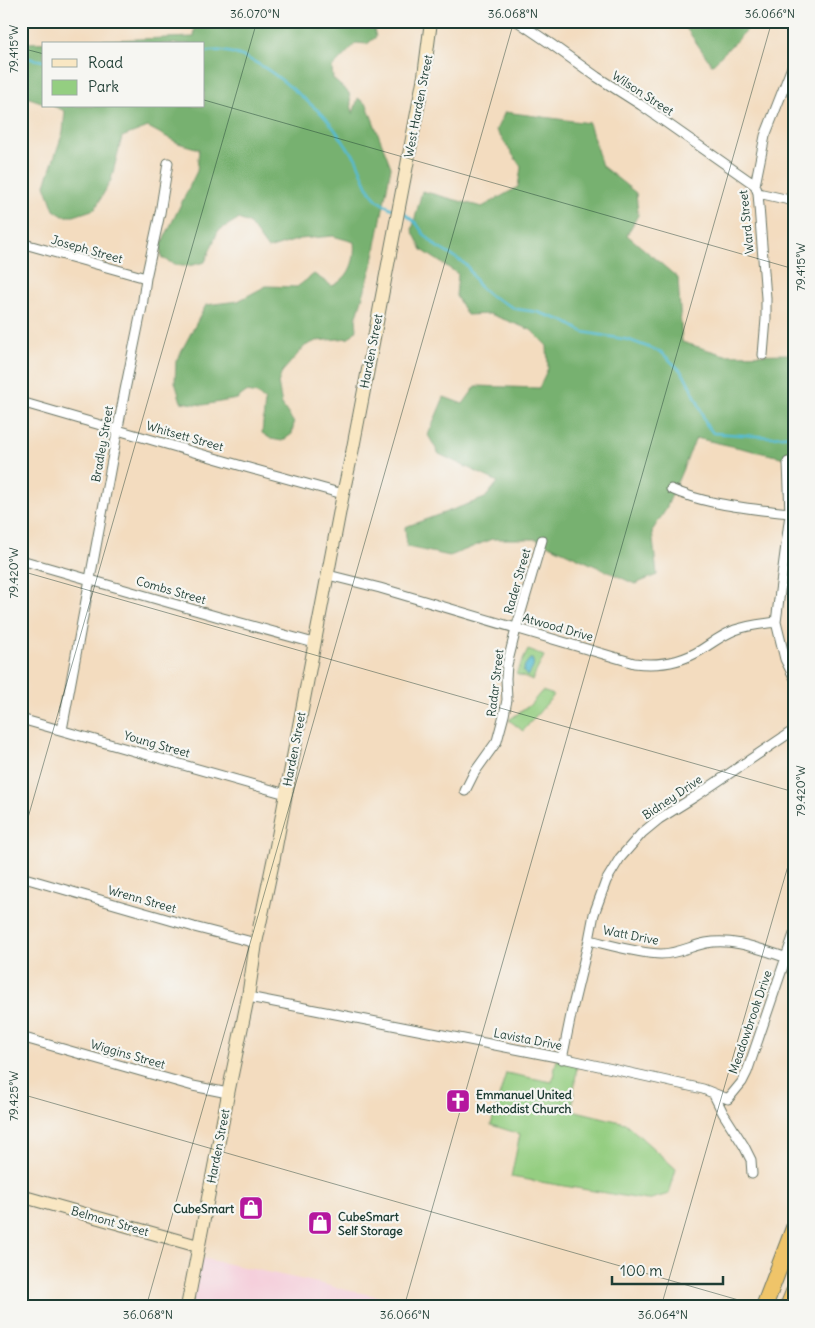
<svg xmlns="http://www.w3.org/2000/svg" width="815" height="1328" font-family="Delius,sans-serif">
	<rect width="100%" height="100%" fill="#f6f6f2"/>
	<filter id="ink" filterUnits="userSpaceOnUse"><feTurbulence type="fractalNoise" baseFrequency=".02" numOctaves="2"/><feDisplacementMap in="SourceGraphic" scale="10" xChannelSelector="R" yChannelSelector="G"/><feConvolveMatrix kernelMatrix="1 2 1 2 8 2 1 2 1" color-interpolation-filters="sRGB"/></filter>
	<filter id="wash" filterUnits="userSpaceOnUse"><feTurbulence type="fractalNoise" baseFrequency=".0096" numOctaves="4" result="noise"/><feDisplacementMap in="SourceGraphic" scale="20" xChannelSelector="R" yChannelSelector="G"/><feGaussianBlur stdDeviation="1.12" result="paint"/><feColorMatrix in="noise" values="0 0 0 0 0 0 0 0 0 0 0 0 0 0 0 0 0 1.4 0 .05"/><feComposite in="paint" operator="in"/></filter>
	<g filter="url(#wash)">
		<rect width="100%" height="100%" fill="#f3dcbf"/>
		<!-- built -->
		<path fill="#f5cfdb" d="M201 1258 323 1284 337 1288 430 1307H192Z"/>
		<!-- green -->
		<path fill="#94ce81" stroke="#5a865a" d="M528 650 544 656 532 680 516 674Z
			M542 691 554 695 523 731 509 720 530 705Z
			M557 1059 577 1064 572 1110 625 1123 676 1169 669 1194 647 1200 511 1177 520 1134 491 1125 506 1073 552 1082Z"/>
		<!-- forest -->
		<path fill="#77b16f" stroke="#4b7752" d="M196 21H372L376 37 367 44 356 43 332 68 333 79 349 93 353 114 358 98 367 105 391 167 372 266 356 319 357 330 349 338 316 341 305 346 282 372 278 383 282 405 294 423 292 434 282 441 271 439 262 433 265 401 257 394 246 392 237 399 203 405 181 402 175 382 176 361 206 305 238 301 266 286 297 287 314 274 332 286C350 278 356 260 354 242L333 236 300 239 268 249 249 223 238 219 218 231 205 262C184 267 182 269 162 258L160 247 197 171 199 149 178 143 148 127 122 137 111 180 95 209 74 216H63L54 210 45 185 63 132 65 111 53 106H204V44H44V103L21 95V58L27 43 194 37Z
			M676 21H756L712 65 686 28Z
			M505 112 589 123 602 166 636 193 638 215 627 235 678 278 682 342 725 355 794 354V460L696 438 665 511 652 531 657 575 635 584 536 539H492L450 556 407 547 405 527 485 498 498 482 439 454 428 435 444 397 463 404 476 386 539 388 548 368 547 346 531 330 490 314 467 315 456 296 458 274 422 250 412 230 422 191 482 207 518 187 521 167 496 130Z"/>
		<!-- water -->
		<path fill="#54bbd2" stroke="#3a7c83" d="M530 659H532C536 666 531 672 527 676L523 671 525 665Z"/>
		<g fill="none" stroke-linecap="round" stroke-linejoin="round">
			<!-- stream -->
			<path stroke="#54bbd2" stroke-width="2.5" d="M772 21 793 41
				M204 52C210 51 217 50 223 51 260 56 293 90 321 113 330 122 336 131 343 141 346 147 351 151 355 157 367 180 366 201 396 210
				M21 57 44 61
				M403 212 417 224 423 233 437 247 461 261 467 266 478 285 489 295 516 309 537 312 564 321 583 332 629 340 661 352 680 370 686 378 697 400 706 424 713 433 771 437 794 435"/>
		</g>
	</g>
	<g filter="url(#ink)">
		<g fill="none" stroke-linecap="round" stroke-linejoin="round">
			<defs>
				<path id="street" d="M517 21 551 44 597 77 641 105 755 185
					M758 193 794 201
					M21 243 146 278
					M763 355 766 319V298L758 193 755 185 765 136 794 62
					M21 402 249 468 343 494
					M788 462 790 514 776 622 785 659 794 677
					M671 489C700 502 731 506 762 510 773 511 783 513 794 513
					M21 560 219 617 314 643
					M328 575 380 588 634 663C658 666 680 663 701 650 712 643 722 635 735 630 748 625 762 624 776 622
					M21 719 286 794
					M62 730 125 390 142 307 146 278 160 213 168 163
					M465 791 474 773 497 741 504 715 507 700 506 678 507 665 516 629 542 540
					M21 877 194 927 256 943
					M589 940C610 945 640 954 661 954 677 954 691 946 706 943 734 938 759 949 785 957
					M248 997 567 1059 703 1089 713 1093 723 1113 744 1146 751 1160 752 1174
					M21 1037 193 1086 228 1093
					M562 1059 572 1010 589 940 594 914 606 881 620 858 642 833 659 819 696 796 794 730
					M713 1093 728 1099 742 1082 747 1072 794 934"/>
				<path id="secondary" d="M21 1196 198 1246
					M187 1307 229 1089 248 997 256 943 274 857 343 494 352 453 424 76 431 21"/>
				<path id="highway" d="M764 1307 794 1228
					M788 1307 794 1292"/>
			</defs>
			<!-- street casing -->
			<use href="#street" stroke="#697565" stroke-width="11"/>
			<!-- secondary casing -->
			<use href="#secondary" stroke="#697565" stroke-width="14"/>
			<!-- highway casing -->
			<use href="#highway" stroke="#697565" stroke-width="18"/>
			<!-- street -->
			<use href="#street" stroke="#fff" stroke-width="9"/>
			<!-- secondary -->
			<use href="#secondary" stroke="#f9e7c3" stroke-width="12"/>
			<!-- highway -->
			<use href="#highway" stroke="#efc469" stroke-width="16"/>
		</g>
	</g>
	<!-- ticks -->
	<path fill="none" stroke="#1f3d34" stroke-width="1" stroke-opacity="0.45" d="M21 48 44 54M204 100 794 269M21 571 794 792M21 842 257 21M21 1094 763 1307M146 1307 514 21M404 1307 772 21M661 1307 794 845"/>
	<!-- icons -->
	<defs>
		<symbol id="church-square" viewBox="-11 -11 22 22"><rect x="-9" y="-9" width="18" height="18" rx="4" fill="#b5179e" stroke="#f6f6f2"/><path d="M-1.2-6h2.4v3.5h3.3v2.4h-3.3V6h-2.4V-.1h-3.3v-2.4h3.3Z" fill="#fff"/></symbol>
		<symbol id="shop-square" viewBox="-11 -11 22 22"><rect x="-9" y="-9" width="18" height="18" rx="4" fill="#b5179e" stroke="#f6f6f2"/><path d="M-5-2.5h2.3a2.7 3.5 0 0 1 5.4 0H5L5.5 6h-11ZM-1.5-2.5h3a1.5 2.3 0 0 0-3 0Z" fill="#fff"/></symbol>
	</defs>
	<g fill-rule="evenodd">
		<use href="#church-square" x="444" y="1087" width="28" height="28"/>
		<use href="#shop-square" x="237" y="1194" width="28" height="28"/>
		<use href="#shop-square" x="306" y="1209" width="28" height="28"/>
	</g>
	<g text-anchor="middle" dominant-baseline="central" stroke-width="4.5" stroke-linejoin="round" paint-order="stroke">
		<!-- street labels -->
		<g font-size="12" fill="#1f3d34" stroke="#f6f6f2">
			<text transform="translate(643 93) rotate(33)">Wilson Street</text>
			<text transform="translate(418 106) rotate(-79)">West Harden Street</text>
			<text transform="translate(746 222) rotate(-96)">Ward Street</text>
			<text transform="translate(87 249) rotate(16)">Joseph Street</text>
			<text transform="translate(371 351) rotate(-79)">Harden Street</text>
			<text transform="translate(185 436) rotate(16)">Whitsett Street</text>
			<text transform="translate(102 444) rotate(-80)">Bradley Street</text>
			<text transform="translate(517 581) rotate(-74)">Rader Street</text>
			<text transform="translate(171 590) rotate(16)">Combs Street</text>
			<text transform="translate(558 627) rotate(16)">Atwood Drive</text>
			<text transform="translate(495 683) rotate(-83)">Radar Street</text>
			<text transform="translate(157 744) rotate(16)">Young Street</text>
			<text transform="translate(294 749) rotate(-79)">Harden Street</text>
			<text transform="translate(672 797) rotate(-34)">Bidney Drive</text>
			<text transform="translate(142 899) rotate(16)">Wrenn Street</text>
			<text transform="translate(631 935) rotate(11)">Watt Drive</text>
			<text transform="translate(750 1022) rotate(-71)">Meadowbrook Drive</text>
			<text transform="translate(528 1039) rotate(11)">Lavista Drive</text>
			<text transform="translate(128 1054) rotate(16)">Wiggins Street</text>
			<text transform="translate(218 1146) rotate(-79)">Harden Street</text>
			<text transform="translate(110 1221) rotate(16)">Belmont Street</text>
		</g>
		<!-- poi labels -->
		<g font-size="12" font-weight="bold" fill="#1f3d34" stroke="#f6f6f2" text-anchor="start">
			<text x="476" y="1094">Emmanuel United<tspan x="476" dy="14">Methodist Church</tspan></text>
			<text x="234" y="1208" text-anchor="end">CubeSmart</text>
			<text x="338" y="1216">CubeSmart<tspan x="338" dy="14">Self Storage</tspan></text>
		</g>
	</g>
	<!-- margin -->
	<rect width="815" height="1328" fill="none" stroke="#f6f6f2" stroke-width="55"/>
	<!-- legend -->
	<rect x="42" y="42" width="162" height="65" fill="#f6f6f2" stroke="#a0aca6"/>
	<rect x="52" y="59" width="25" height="8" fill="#f9e7c3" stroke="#a0aca6"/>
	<text x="88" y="68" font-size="15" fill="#1f3d34">Road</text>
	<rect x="52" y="80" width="25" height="15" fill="#94ce81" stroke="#a0aca6"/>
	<text x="88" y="92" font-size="15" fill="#1f3d34">Park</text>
	<!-- scale -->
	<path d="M612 1276v8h111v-8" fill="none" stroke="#1f3d34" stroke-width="2.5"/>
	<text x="620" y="1276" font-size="15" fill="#1f3d34" stroke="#f6f6f2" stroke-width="4" paint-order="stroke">100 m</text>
	<rect x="28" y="28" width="760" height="1272" fill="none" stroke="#1f3d34" stroke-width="2"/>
	<g font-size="12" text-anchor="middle" fill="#1f3d34">
		<text x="255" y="18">36.070°N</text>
		<text x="513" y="18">36.068°N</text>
		<text x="770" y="18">36.066°N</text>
		<text transform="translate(14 49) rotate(-90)" y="4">79.415°W</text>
		<text transform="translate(801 267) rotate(-90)" y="4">79.415°W</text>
		<text transform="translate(14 573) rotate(-90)" y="4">79.420°W</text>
		<text transform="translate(801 791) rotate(-90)" y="4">79.420°W</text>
		<text transform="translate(14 1096) rotate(-90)" y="4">79.425°W</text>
		<text x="148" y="1319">36.068°N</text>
		<text x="405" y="1319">36.066°N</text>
		<text x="663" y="1319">36.064°N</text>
	</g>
</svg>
